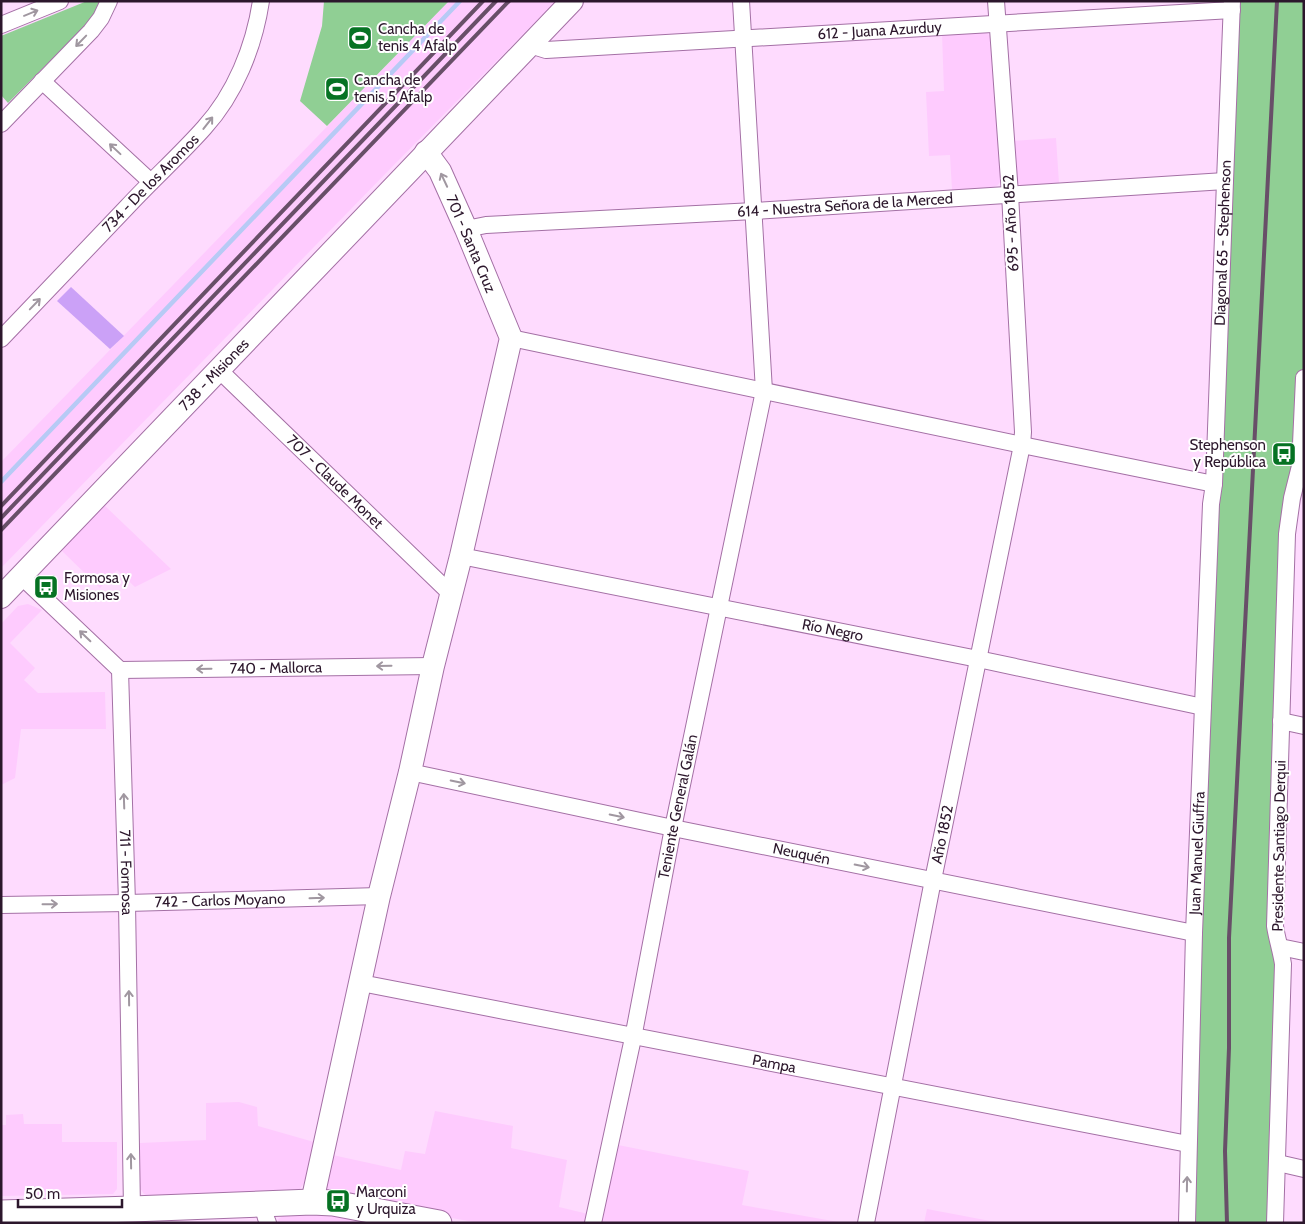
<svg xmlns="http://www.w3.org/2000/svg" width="1305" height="1224" font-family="Cabin,sans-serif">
	<rect width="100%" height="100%" fill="#fedbfe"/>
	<!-- built -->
	<path fill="#fecbfe" d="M449 1H556L390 169 1 568V462Z
		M984 30 990 36 993 41 1002 179 998 185 994 187 952 190 950 155 929 156 926 92 944 91 942 33Z
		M1056 138 1059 183 1028 186H1022L1018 183 1015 179 1012 141Z
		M103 504 171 569 135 587 117 570 100 588 60 549Z
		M28 604 42 610 10 643 35 668 24 680 38 693 105 692 106 729H21L15 778 1 785V624L18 606Z
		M239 1102 257 1107 258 1126 314 1142 304 1183 298 1192 152 1198 144 1194 140 1188V1143L206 1140V1103Z
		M435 1111 513 1126 511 1148 567 1160 559 1207 588 1214 586 1223H479L343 1198 328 1190 324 1183 328 1154 401 1170 405 1151 425 1154Z
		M23 1114 24 1124H62V1142H117V1189L113 1194 1 1196V1125H6V1115Z
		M618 1145 749 1171 742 1205 844 1223H602Z
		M927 1209 1001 1223H924Z
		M327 1215 366 1223H278V1219L283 1216Z"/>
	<!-- green -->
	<path fill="#90cf94" d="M87 1H100L101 3 94 17 8 103 1 95V36Z
		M324 1H449L327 126 300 101 322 26Z
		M1233 1H1304V378L1292 498 1275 1223H1187Z"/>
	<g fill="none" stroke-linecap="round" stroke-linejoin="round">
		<!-- stream -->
		<path stroke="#b7caf5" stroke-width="4.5" d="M1 482 460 1"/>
	</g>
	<!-- building -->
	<path fill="#cba1f7" d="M71 287 124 336 110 349 57 301Z"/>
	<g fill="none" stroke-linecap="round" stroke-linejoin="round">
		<defs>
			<g id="street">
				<path d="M1 25 60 1"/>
				<path id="s1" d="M530 45 546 50 1232 10"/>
				<path d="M42 81 151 182"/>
				<path d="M1 124 91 31 101 18 109 1"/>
				<path id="s2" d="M466 229 486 225 754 211 1225 181"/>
				<path d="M511 338 1022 445 1214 484"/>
				<path id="s3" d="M1 339C43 295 85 251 127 207 152 180 180 155 204 128 235 94 254 47 261 1"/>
				<path id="s4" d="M219 370 451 594"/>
				<path id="s5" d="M461 556 978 659 1203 707"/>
				<path id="s6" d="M21 576 120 670 127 903 132 1209"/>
				<path id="s7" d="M120 670 433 666"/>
				<path d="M1281 721 1304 726"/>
				<path id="s8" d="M410 772 673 828 1194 933"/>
				<path id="s9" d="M1 905 127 903 379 896"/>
				<path d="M1280 947 1304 952"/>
				<path id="s10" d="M361 983C636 1038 912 1090 1188 1144"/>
				<path d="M1278 1163 1304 1169"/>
				<path d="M262 1204 266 1218 268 1223"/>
				<path id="s11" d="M593 1223 633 1038 673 828 764 391 741 1"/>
				<path id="s12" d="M866 1223 933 880 1022 445 1023 432 1010 194 996 1"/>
				<path id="s13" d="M1187 1223 1194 933 1211 504 1214 484 1225 181 1232 1"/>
				<path d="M1275 1223 1283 964C1281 951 1277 939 1275 926L1287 534 1292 498 1300 466 1304 378"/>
			</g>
			<g id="secondary">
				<path id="s14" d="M1 597 572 1"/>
				<path d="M312 1202 379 896 410 772 433 666 461 556 511 338 466 229 440 171 426 152"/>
			</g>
			<path id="primary" d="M1 1213 132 1209 312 1202 333 1203 439 1223"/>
		</defs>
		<!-- street casing -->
		<use href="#street" stroke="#a470a5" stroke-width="18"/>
		<!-- secondary casing -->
		<use href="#secondary" stroke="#a470a5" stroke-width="24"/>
		<!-- primary casing -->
		<use href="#primary" stroke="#a470a5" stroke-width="27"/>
		<!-- street -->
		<use href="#street" stroke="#fff" stroke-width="16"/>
		<!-- secondary -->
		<use href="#secondary" stroke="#fff" stroke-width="22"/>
		<!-- primary -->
		<use href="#primary" stroke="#fff" stroke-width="25"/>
		<!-- rail -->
		<path stroke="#684f68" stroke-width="4" d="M1 506 483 1
			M1 518 496 1
			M1 530 509 1
			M1227 1223 1225 1151 1229 1048V938L1277 1"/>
	</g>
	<!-- one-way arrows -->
	<defs><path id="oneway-shaft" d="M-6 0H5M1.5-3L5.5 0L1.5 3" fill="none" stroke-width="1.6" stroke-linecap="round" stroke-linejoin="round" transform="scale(1.25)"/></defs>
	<g stroke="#a097a0">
		<use href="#oneway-shaft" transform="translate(31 13) rotate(-22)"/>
		<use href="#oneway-shaft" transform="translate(81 41) rotate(134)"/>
		<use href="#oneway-shaft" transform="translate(208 123) rotate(-52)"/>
		<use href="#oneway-shaft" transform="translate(115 149) rotate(-137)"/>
		<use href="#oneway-shaft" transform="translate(444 180) rotate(-115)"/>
		<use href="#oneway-shaft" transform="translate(35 304) rotate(-46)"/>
		<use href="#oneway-shaft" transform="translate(85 636) rotate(-136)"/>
		<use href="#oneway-shaft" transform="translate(384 666) rotate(179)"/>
		<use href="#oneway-shaft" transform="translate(204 669) rotate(179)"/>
		<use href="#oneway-shaft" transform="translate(458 782) rotate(12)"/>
		<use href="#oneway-shaft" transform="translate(124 801) rotate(-92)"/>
		<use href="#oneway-shaft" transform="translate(617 816) rotate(12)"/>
		<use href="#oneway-shaft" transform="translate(862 866) rotate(11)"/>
		<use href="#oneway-shaft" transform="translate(317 898) rotate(-2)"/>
		<use href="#oneway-shaft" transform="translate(50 904) rotate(-1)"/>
		<use href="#oneway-shaft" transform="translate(129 998) rotate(-91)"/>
		<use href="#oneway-shaft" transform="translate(131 1161) rotate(-91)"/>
		<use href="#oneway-shaft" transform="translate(1187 1184) rotate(-89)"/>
	</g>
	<!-- icons -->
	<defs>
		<symbol id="stadium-square" viewBox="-11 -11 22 22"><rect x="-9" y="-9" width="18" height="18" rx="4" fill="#067223" stroke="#fff"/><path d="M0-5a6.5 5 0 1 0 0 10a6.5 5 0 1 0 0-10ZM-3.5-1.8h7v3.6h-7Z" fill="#fff"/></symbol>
		<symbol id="bus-square" viewBox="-11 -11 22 22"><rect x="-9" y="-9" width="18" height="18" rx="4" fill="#067223" stroke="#fff"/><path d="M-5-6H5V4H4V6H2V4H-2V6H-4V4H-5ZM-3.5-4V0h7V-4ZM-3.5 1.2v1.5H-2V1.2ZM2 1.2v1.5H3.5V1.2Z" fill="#fff"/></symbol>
	</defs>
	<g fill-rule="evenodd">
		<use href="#stadium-square" x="346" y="24" width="28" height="28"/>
		<use href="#stadium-square" x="323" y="75" width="28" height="28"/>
		<use href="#bus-square" x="1270" y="440" width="28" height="28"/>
		<use href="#bus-square" x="32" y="573" width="28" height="28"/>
		<use href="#bus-square" x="324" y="1187" width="28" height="28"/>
	</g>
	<g text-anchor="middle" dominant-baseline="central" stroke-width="4" stroke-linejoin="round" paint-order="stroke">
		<!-- poi labels -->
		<g font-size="15" fill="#2c172c" stroke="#fff" text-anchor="start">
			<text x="378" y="29">Cancha de<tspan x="378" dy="17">tenis 4 Afalp</tspan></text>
			<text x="354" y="80">Cancha de<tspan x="354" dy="17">tenis 5 Afalp</tspan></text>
			<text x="1266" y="445" text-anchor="end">Stephenson<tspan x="1266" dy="17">y República</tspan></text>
			<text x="64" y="578">Formosa y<tspan x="64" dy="17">Misiones</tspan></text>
			<text x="356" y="1192">Marconi<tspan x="356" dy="17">y Urquiza</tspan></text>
		</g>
		<!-- street labels -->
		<g font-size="15" fill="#2c172c" stroke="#fff">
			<text stroke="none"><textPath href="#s1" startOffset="351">612 - Juana Azurduy</textPath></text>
			<text stroke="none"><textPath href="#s3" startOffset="216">734 - De los Aromos</textPath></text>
			<text stroke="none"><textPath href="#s2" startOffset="380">614 - Nuestra Señora de la Merced</textPath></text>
			<text transform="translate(1011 223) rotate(-93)">695 - Año 1852</text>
			<text stroke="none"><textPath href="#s13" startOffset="981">Diagonal 65 - Stephenson</textPath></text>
			<text transform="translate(471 244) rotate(67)">701 - Santa Cruz</text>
			<text stroke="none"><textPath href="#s14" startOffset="308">738 - Misiones</textPath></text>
			<text stroke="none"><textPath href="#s4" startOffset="161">707 - Claude Monet</textPath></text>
			<text stroke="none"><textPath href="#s5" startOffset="379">Río Negro</textPath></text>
			<text stroke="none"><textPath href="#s7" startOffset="156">740 - Mallorca</textPath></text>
			<text stroke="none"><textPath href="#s11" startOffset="425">Teniente General Galán</textPath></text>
			<text stroke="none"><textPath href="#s12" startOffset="396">Año 1852</textPath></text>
			<text transform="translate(1279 846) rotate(-89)">Presidente Santiago Derqui</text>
			<text stroke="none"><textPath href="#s8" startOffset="400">Neuquén</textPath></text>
			<text stroke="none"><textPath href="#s13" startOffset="370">Juan Manuel Giuffra</textPath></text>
			<text stroke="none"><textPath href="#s6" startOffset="339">711 - Formosa</textPath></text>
			<text stroke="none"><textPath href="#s9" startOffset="219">742 - Carlos Moyano</textPath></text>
			<text stroke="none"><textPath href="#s10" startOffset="421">Pampa</textPath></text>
		</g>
	</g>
	<!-- border -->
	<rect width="1305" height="1224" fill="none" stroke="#2c172c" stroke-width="5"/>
	<!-- scale -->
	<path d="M18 1199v8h104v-8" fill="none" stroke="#2c172c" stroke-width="2.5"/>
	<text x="25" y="1199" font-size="15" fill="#2c172c" stroke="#ffffff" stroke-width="4" paint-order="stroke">50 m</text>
</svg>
